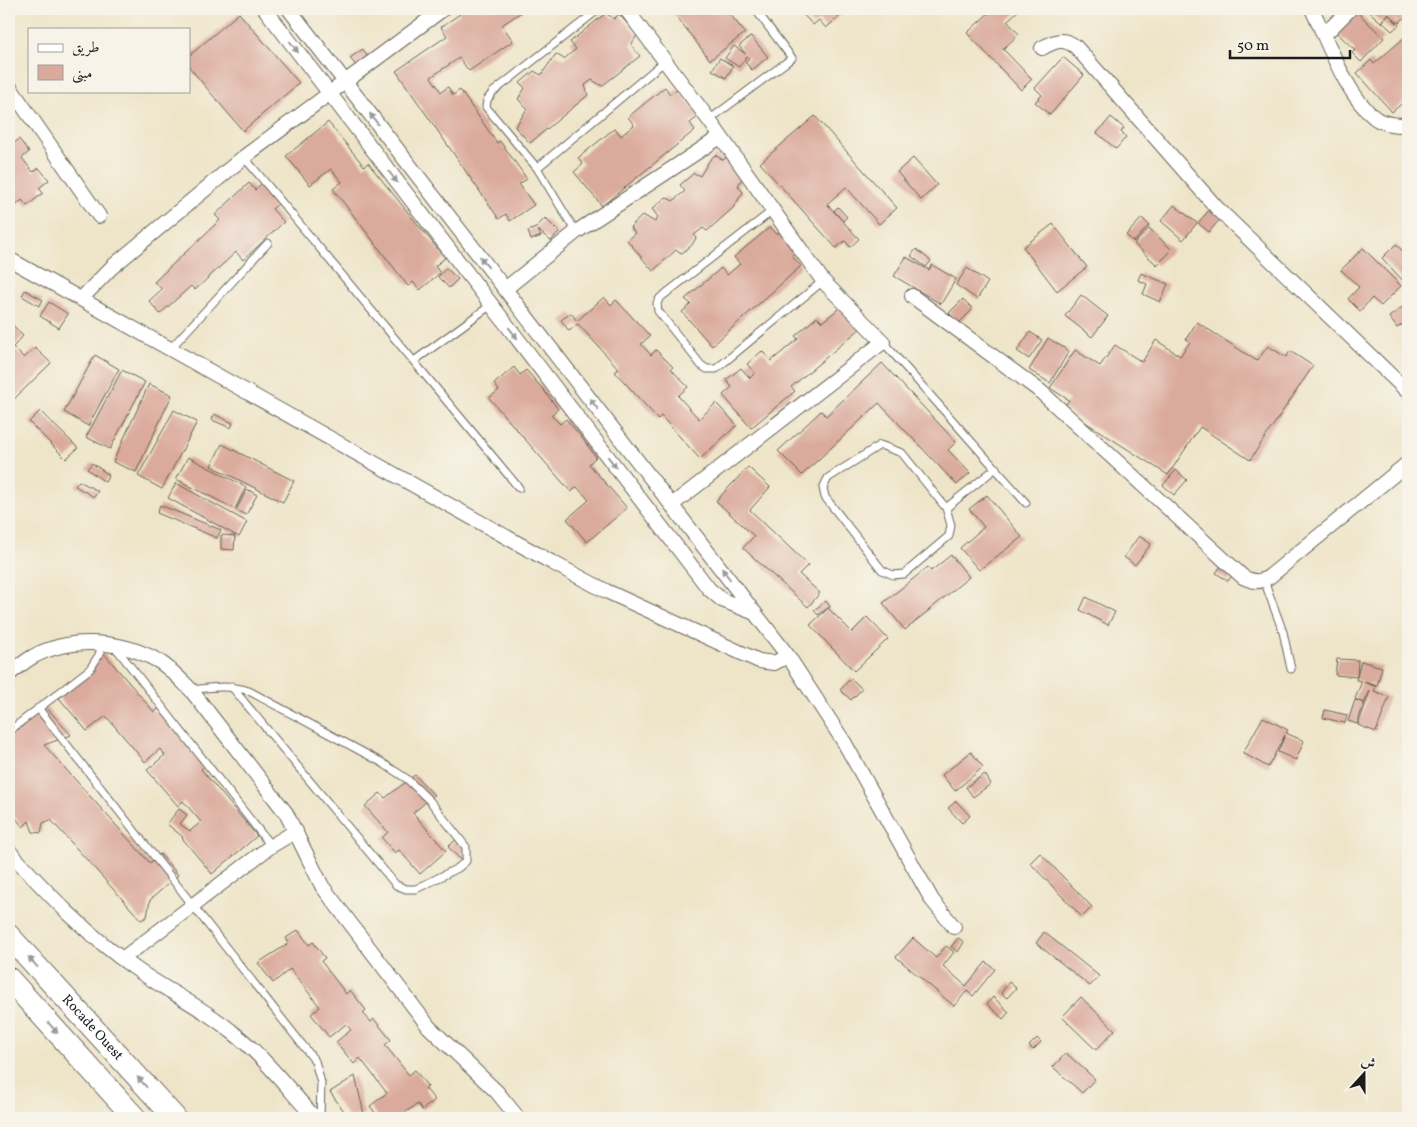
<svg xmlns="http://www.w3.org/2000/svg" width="1417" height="1127" font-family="Vollkorn,Amiri,serif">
	<rect width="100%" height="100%" fill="#f7f3e8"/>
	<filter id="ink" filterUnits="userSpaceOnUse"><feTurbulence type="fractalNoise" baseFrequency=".02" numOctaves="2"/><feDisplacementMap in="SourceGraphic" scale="10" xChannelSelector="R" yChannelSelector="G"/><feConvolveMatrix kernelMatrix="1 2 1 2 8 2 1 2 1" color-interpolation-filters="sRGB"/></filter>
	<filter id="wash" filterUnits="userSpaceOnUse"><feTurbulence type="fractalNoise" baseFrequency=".0096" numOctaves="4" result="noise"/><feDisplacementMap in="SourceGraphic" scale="20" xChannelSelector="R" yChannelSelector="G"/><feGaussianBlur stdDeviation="1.12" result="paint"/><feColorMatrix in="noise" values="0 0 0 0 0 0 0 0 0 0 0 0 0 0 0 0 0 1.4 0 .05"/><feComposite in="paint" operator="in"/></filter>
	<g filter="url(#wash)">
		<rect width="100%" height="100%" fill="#eee5c9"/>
		<g id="blocks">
			<!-- building -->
			<path fill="#daaa9c" d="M463 9H526L502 25 513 41 469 71 459 58 431 77 441 92 448 87 453 95 460 90 497 143 500 141 527 179 519 184 534 205 510 221 506 214 499 219 396 71 447 36 441 27 460 14 458 12Z
				M671 9H726L745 33 710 60Z
				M798 9H848L826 28 819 20 813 25Z
				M993 9H1020L1007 21 1019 34 1003 49 1032 79 1021 90 967 33Z
				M1366 9H1403L1408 13 1399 23 1388 14 1381 22Z
				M1356 11 1384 38 1361 62 1352 53 1355 50 1336 32Z
				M239 13 299 83 243 131 189 67V56Z
				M606 13 614 19 619 14 637 35 631 45 640 56 602 86 592 80 585 85 588 95 530 143 515 127 527 109 518 99 525 88 520 83 534 71 541 75 556 54 564 59 576 49 570 42Z
				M1389 15 1399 25 1392 31 1382 22Z
				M751 36 768 57 752 70 745 62 749 58 747 56 739 67 725 58 734 46 746 54 739 46Z
				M1405 37 1408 42V98L1392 112 1357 73 1371 60 1374 64Z
				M363 49 369 59 357 67 350 58Z
				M1063 57 1084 75 1050 115 1035 102 1042 95 1035 88Z
				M720 58 733 66 726 78 712 70Z
				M665 87 670 94 677 89 699 116 690 123 695 130 602 206 574 172 583 164 578 158 615 128 621 136 634 125 628 117Z
				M815 116 897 208 879 224 846 187 827 204 859 239 850 247 845 241 836 248 760 163Z
				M1111 117 1124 128 1121 132 1126 137 1116 149 1097 133Z
				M328 122 364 166 368 163 445 258 435 266 440 273 420 290 413 282 408 286 333 189 342 182 331 169 310 185 286 156Z
				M19 139 29 152 22 158 33 172 39 168 49 180 39 188 43 193 27 206 22 200 14 207 9 201V194L13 191 9 186V148Z
				M715 155 723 160 728 156 744 174 738 186 743 192 733 208 707 231 703 228 694 235 696 238 692 245 682 253 676 250 653 271 627 240 635 233 630 227 643 215 655 222 658 217 652 209 666 197 673 201 685 191 680 185 694 173 700 176 709 161Z
				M913 158 937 185 921 200 897 172Z
				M249 183 255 190 262 183 280 202 272 209 284 222 243 260 236 252 195 290 191 286 160 314 149 301 162 289 154 282 220 220 215 215Z
				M1174 205 1197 223 1183 240 1161 221Z
				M838 207 847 217 843 221 834 211Z
				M1210 209 1221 218 1209 232 1198 223Z
				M545 218 559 232 551 241 538 230 541 236 531 240 528 231 536 228Z
				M1142 218 1149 225 1134 242 1126 235Z
				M1053 224 1087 267 1057 291 1023 247Z
				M770 227 777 234 783 228 801 248 792 256 801 266 712 346 682 312 691 304 685 299 721 268 727 275 740 264 734 257Z
				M1149 228 1172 250 1157 265 1134 244Z
				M1396 244 1408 257 1406 284 1382 258Z
				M1363 248 1401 286 1381 306 1372 298 1360 311 1348 299 1359 287 1341 270Z
				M916 249 931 261 926 267 911 256Z
				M906 257 929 270 932 265 956 279 941 304 894 276Z
				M446 268 458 279 449 288 438 277Z
				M967 268 988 282 977 299 956 285Z
				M1141 273 1168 284 1160 302 1143 294 1147 284 1138 280Z
				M25 290 43 300 39 306 22 296Z
				M1081 295 1108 316 1092 337 1065 316Z
				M604 297 611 305 616 300 650 336 641 344 651 355 656 350 673 367 671 369 688 387 678 396 699 419 716 403 737 425 700 459 661 416 658 419 615 372 619 369 578 324 569 331 561 320 571 313 577 321Z
				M963 299 973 309 959 323 949 313Z
				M49 302 68 314 59 328 40 316Z
				M1408 303V330L1403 324 1397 328 1389 317Z
				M842 306 861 328 791 387 795 391 751 428 723 395 732 387 726 380 741 368 750 378 755 373 747 364 762 351 771 361 798 339 795 336 817 317 822 322Z
				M9 321 23 336 13 347 24 358 35 348 51 363 11 402 9 399Z
				M1197 322 1257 361 1268 346 1286 357 1290 351 1313 366 1250 460 1200 427 1168 475 1063 408 1069 400 1050 388 1075 350 1100 366 1115 345 1142 362 1156 340 1180 356 1190 342 1186 339Z
				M1030 332 1042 340 1029 359 1017 351Z
				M1048 338 1069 351 1050 383 1029 370Z
				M95 355 119 369 88 426 64 412Z
				M882 363 956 442 948 450 970 473 957 485 879 403 802 475 778 451 821 411 826 416Z
				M514 367 520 375 526 370 543 389 558 409 551 415 560 424 566 419 582 438 596 457 589 464 627 508 587 542 567 519 589 500 577 487 571 492 489 398 499 390 494 384Z
				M122 370 145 382 110 449 86 437Z
				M149 384 172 395 136 472 113 462Z
				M174 410 197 422 162 489 138 476Z
				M40 411 78 448 66 459 29 422Z
				M214 414 233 423 231 428 212 420Z
				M222 444 294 481 283 502 211 466Z
				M188 457 246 487 235 509 176 479Z
				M92 463 109 475 105 482 87 469Z
				M748 467 770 487 750 510 808 565 799 574 820 593 808 607 743 548 754 536 716 501Z
				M1176 470 1187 480 1174 495 1163 485Z
				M79 481 98 491 94 497 75 486Z
				M176 483 247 522 239 537 168 498Z
				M247 489 257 495 246 515 236 510Z
				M987 495 1022 537 979 570 960 548 984 527 969 509Z
				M160 505 221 530 217 538 157 513Z
				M221 535 235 536 234 550 221 549Z
				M1139 536 1151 544 1135 565 1124 557Z
				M951 555 969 577 905 630 883 603 928 567 931 571Z
				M1222 565 1234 573 1228 581 1216 573Z
				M1086 597 1115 612 1108 625 1080 610Z
				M826 601 830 607 828 608 852 632 867 617 888 639 854 671 810 625 828 608 818 615 814 610Z
				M102 651 154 712 160 708 207 764 201 769 257 836 212 874 182 838 183 837 167 824 179 809 187 815 180 824 190 831 201 822 183 801 178 806 147 770 165 755 160 749 145 762 106 716 87 731 59 698 94 669 89 663Z
				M1337 659 1358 660 1357 677 1361 661 1382 667 1377 686 1364 682 1376 687 1374 691 1389 697 1376 732 1358 725 1370 691 1364 703 1355 699 1362 681 1356 680 1357 677 1335 675Z
				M851 678 862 689 851 700 840 690Z
				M1355 700 1364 703 1357 724 1348 721Z
				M45 706 71 735 44 745 150 863 160 854 178 875 150 900 147 917 141 920 51 820 43 823 41 833 33 832 29 821 23 827 9 810V728L19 729Z
				M1325 710 1347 715 1345 723 1323 718Z
				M1263 717 1288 730 1286 733 1304 741 1296 760 1278 752 1285 735 1268 767 1243 753Z
				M971 752 983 767 955 791 942 775Z
				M985 774 991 784 973 797 966 787Z
				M415 775 434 795 413 813 446 851 420 874 399 850 395 853 382 838 388 832 365 806 380 793 385 798Z
				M956 801 970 816 962 823 948 808Z
				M459 837 470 849 460 859 448 847Z
				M1040 853 1092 907 1082 917 1030 863Z
				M298 930 309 945 313 942 325 958 321 961 346 994 350 990 366 1010 363 1013 371 1022 374 1019 391 1040 385 1045 409 1075 415 1070 428 1087 425 1088 435 1100 422 1110 418 1104 396 1118H379L370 1106 387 1093 360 1058 354 1064 336 1042 351 1030 346 1024 329 1037 311 1014 320 1007 290 969 273 983 258 963 289 943 286 938Z
				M1044 932 1099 976 1090 986 1036 943Z
				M913 938 936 958 946 946 954 952 943 966 966 986 986 962 995 969 973 996 967 991 954 1006 896 957Z
				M958 938 964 942 958 952 951 947Z
				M1009 982 1016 988 1007 998 1001 993Z
				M993 997 1009 1012 1003 1019 987 1004Z
				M1081 997 1115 1030 1096 1050 1062 1017Z
				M1037 1038 1041 1042 1033 1050 1029 1046Z
				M1066 1053 1095 1079 1082 1093 1053 1067Z
				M355 1076 364 1114 349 1118 330 1092Z"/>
		</g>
	</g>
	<g filter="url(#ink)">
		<use href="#blocks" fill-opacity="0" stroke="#666259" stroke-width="1"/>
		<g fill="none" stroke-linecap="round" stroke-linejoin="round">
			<defs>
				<path id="service" d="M709 120 792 58 755 9
					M244 157 519 488
					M537 168 665 61
					M772 211 660 298 657 303 658 311 701 365 707 369H716L823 281
					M576 232 537 168 486 107 487 100 493 92 599 9
					M883 342 1026 503
					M170 349 268 243
					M414 361 491 305
					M880 445 902 453 946 508 951 525 949 536 904 574 893 575 882 570 825 497 823 488 828 478Z
					M946 508 996 468
					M1264 580 1283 632 1291 669
					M116 648 271 846
					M191 690C212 687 229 685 249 691L381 762 407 779 430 801 466 847V861L458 868 416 889H406L396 885 231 686
					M38 708 315 1061 321 1083 320 1118
					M9 731 90 669 99 655 102 643"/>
				<path id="minor" d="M265 9 709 589 722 600 755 613
					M289 9 788 656 844 742 932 900 954 927
					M626 9 709 120 823 281 883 342 673 504
					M1312 9C1328 42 1346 95 1375 118 1385 125 1397 125 1408 125
					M1324 35 1350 9
					M1042 48C1055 41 1063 37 1076 47L1216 207 1408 392
					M9 86 99 216
					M9 259 553 563 606 591 759 661 774 663 788 656
					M505 289 576 232 720 137
					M912 296 1040 391 1243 577C1253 582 1260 583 1269 577L1408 463
					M81 299 112 267 244 157 443 9
					M9 674C17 668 25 661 34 656 72 636 123 640 160 662 172 670 181 680 191 690L286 813 322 886 429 1027 497 1092 518 1118
					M9 851C48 894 88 936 136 969 167 991 202 1007 231 1031 263 1055 288 1089 315 1118
					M122 959 271 846 296 831"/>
				<g id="trunk">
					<path id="s1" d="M9 936 175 1118"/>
					<path d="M9 979 135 1118"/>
				</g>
			</defs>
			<!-- service casing -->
			<use href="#service" stroke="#666259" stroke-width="9"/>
			<!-- minor casing -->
			<use href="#minor" stroke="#666259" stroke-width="16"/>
			<!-- trunk casing -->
			<use href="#trunk" stroke="#666259" stroke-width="24"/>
			<!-- service -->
			<use href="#service" stroke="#fff" stroke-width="7"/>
			<!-- minor -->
			<use href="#minor" stroke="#fff" stroke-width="14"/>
			<!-- trunk -->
			<use href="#trunk" stroke="#fff" stroke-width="22"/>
		</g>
		<!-- one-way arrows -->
		<defs><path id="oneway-solid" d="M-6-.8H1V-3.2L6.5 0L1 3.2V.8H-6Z" transform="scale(1.25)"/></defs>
		<g fill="#999">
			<use href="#oneway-solid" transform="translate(294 47) rotate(53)"/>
			<use href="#oneway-solid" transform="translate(374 119) rotate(-128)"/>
			<use href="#oneway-solid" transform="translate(393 177) rotate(53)"/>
			<use href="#oneway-solid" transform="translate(484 262) rotate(-128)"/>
			<use href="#oneway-solid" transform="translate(513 333) rotate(52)"/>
			<use href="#oneway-solid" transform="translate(594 404) rotate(-128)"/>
			<use href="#oneway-solid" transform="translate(612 462) rotate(52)"/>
			<use href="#oneway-solid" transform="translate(726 574) rotate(-127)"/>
			<use href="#oneway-solid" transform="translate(33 962) rotate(-132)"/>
			<use href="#oneway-solid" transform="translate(53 1028) rotate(48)"/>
			<use href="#oneway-solid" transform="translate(142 1082) rotate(-132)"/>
		</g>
	</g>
	<g text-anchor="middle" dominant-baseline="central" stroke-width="4" stroke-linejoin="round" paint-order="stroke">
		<!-- street labels -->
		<g font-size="14" fill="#1c1c1c" stroke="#f7f3e8">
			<text stroke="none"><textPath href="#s1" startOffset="124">Rocade Ouest</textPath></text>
		</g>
	</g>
	<!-- margin -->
	<rect width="1417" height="1127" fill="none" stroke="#f7f3e8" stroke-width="30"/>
	<!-- legend -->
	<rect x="28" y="28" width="162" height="65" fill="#f7f3e8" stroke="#9f9d96"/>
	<rect x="38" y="44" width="25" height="8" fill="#ffffff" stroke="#9f9d96"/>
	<text x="72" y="52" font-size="15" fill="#1c1c1c">طريق</text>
	<rect x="38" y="65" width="25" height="15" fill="#daaa9c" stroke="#9f9d96"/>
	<text x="72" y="78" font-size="15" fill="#1c1c1c">مبنى</text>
	<!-- north arrow -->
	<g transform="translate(1364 1074) rotate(21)" stroke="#f7f3e8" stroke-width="4" paint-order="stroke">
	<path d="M0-4L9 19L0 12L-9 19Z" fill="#1c1c1c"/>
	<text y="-8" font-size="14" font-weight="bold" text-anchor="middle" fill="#1c1c1c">ش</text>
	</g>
	<!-- scale -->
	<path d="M1230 50v8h120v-8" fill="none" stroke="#1c1c1c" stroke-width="2.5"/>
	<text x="1237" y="50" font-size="15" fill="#1c1c1c" stroke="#f7f3e8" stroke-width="4" paint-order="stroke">50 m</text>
</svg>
